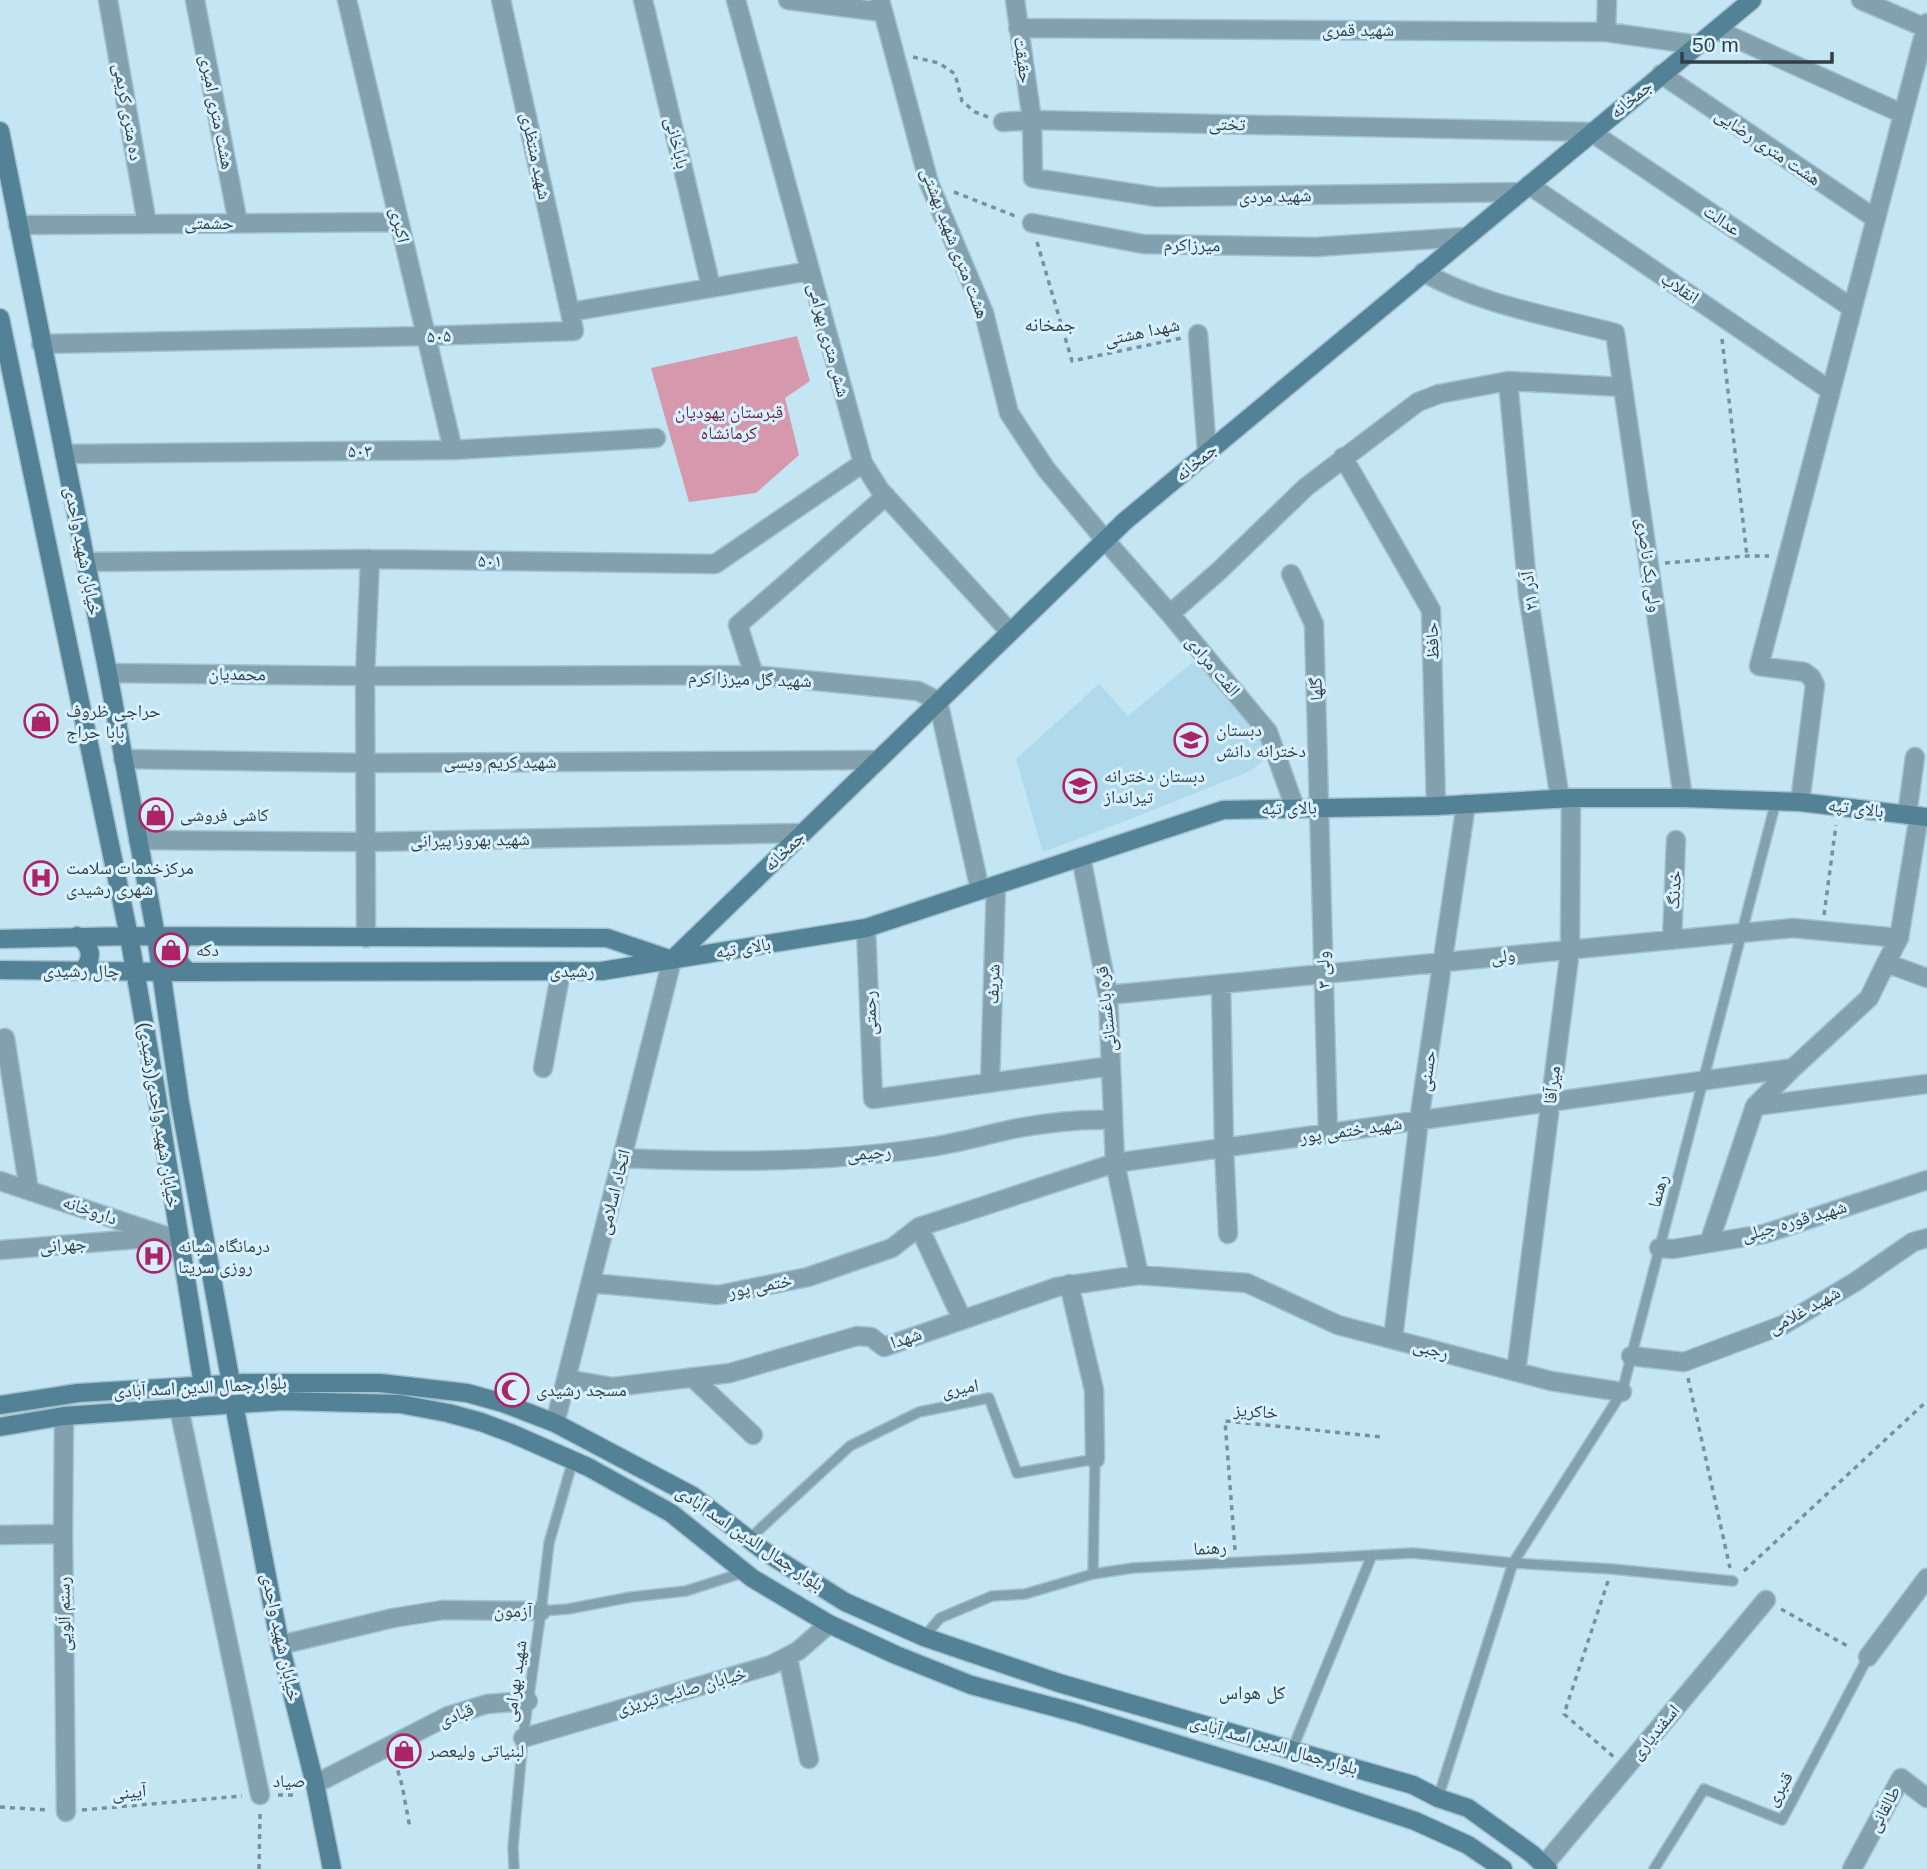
<svg xmlns="http://www.w3.org/2000/svg" width="1927" height="1869" font-family="Arial,'Noto Naskh Arabic',sans-serif">
	<rect width="100%" height="100%" fill="#c3e5f4"/>
	<!-- built -->
	<path fill="#b0d9eb" d="M1199 657 1272 754 1250 771 1146 813 1043 852 1016 759 1099 684 1128 716Z"/>
	<!-- green -->
	<path fill="#d698ad" d="M797 336 810 381 785 398 799 455 756 493 689 502 651 368Z"/>
	<g fill="none" stroke-linecap="round" stroke-linejoin="round">
		<defs>
			<path id="lane" d="M749 1539 850 1446 919 1412 989 1398 1017 1473 1095 1459 1093 1574
				M541 1611 568 1609 631 1597 686 1591 745 1572
				M924 1637 940 1618 992 1596 1025 1594 1093 1574 1133 1568 1413 1553 1513 1563 1622 1392 1776 801
				M1292 1750 1372 1555
				M1438 1798 1513 1563 1612 1569 1733 1581
				M514 1869 513 1847 523 1738 541 1611 549 1543 573 1460
				M1654 1869 1704 1789 1782 1820 1868 1657"/>
			<path id="street" d="M108 0 147 224
				M195 0 238 223
				M347 0 453 450
				M501 0 570 312
				M643 0 711 287
				M736 0 863 463 880 490 1010 632
				M788 0 882 12
				M880 0 929 183 984 313 1009 413 1046 469 1105 540 1170 614 1268 732 1295 808
				M1015 0 1032 120 1033 178 1157 197 1520 192
				M1861 0 1926 28
				M1018 28 1606 32 1698 45
				M1717 30 1903 114
				M1606 32 1607 0
				M1661 74 1876 219
				M1003 122 1032 120 1591 132 1852 308
				M1529 185 1831 391
				M1032 223 1143 244 1315 247 1465 237
				M18 225 399 222
				M1423 272C1481 305 1551 316 1615 333L1683 798
				M1198 334 1207 452
				M41 344 426 336 574 331 570 312 810 271
				M1508 381 1528 594 1560 799
				M64 454 453 450 656 438
				M1343 457 1431 610 1436 806
				M86 562 370 559 715 564 863 463
				M1291 574 1314 624 1328 1133
				M1170 614 1220 570 1306 487 1418 402 1439 394 1508 381 1623 387
				M108 673 365 676 754 675 918 691 938 701 980 890
				M754 675 738 625 886 496
				M123 759 366 763 878 760
				M1800 802 1815 685 1811 677 1804 672 1759 666 1927 23
				M1907 815 1915 757
				M138 840 366 842 802 833
				M1081 857 1108 995 1115 1163 1139 1275
				M866 928 873 1099 1111 1066
				M366 938 365 676 370 559
				M1672 940 1676 840
				M1886 963 1927 978
				M1221 984 1224 1147 1228 1234
				M1108 995 1793 928 1899 938
				M5 1038 29 1190
				M543 1068 561 971
				M990 1083 996 885
				M1755 1106 1927 1084
				M623 1158C724 1163 829 1163 930 1147 958 1143 985 1135 1013 1129 1045 1123 1080 1119 1113 1120
				M0 1181 169 1237 179 1239
				M919 1227 962 1319
				M1709 1243 1755 1106 1793 1068 1869 998 1886 963 1899 938 1919 816
				M1659 1248 1673 1249 1764 1234 1927 1180
				M0 1250 162 1237
				M591 1283 718 1295 808 1277 892 1248 919 1227 1115 1163 1793 1068
				M1069 1284 1094 1390 1095 1459
				M1393 1339 1419 1120 1466 804
				M1631 1356 1684 1362 1783 1325 1855 1282 1913 1242 1927 1238
				M1516 1372 1570 950 1571 798
				M692 1377 753 1435
				M566 1379 613 1387 730 1373 857 1336 871 1337 884 1347 1057 1287 1139 1275 1247 1283 1338 1325 1551 1381 1622 1392
				M179 1408 260 1795
				M64 1416 63 1534 66 1812
				M555 1423 672 960
				M0 1535 63 1534
				M280 1645 393 1618 443 1610 541 1611
				M1868 1657 1927 1578
				M788 1658 809 1759
				M523 1738 771 1665 798 1651 829 1624
				M315 1784 448 1716 487 1704 528 1701
				M1544 1865 1766 1600
				M1852 1869 1901 1778 1927 1798"/>
			<path id="secondary" d="M0 131 108 673 156 936 180 1103 231 1383
				M0 318 129 936 156 1091 203 1385
				M77 936C92 945 94 959 82 971
				M186 937C173 947 175 964 190 972
				M0 939 129 936 607 938 669 959
				M672 960 1125 521 1752 0
				M0 970 190 972 602 971 866 928 1223 810 1436 806 1571 798H1683L1800 802 1927 817
				M234 1404 280 1645 315 1784 332 1869
				M0 1405 78 1393 244 1383H380L467 1393 503 1403 555 1423 693 1496 764 1551 845 1602 924 1637 1059 1683 1413 1785 1438 1798 1468 1808 1532 1854 1548 1869
				M0 1427 64 1416 283 1401 400 1404 448 1413 481 1422 513 1434 588 1467 671 1513 752 1578 829 1624 896 1655 971 1685 1076 1713 1271 1773 1415 1821 1468 1845 1503 1869"/>
		</defs>
		<!-- lane casing -->
		<use href="#lane" stroke="#a3c0ce" stroke-width="12"/>
		<!-- street casing -->
		<use href="#street" stroke="#a3c0ce" stroke-width="21"/>
		<!-- secondary casing -->
		<use href="#secondary" stroke="#a3c0ce" stroke-width="21"/>
		<!-- path -->
		<path stroke="#79919b" stroke-width="3.5" stroke-dasharray="5 5" stroke-linecap="butt" d="M913 57 939 63 955 74 962 101 975 112 988 117
			M954 192 1015 216
			M1037 242 1072 361 1182 338
			M1722 339 1747 556
			M1665 563 1747 556H1769
			M1824 915 1836 825
			M1688 1378 1730 1568
			M1235 1550 1225 1421 1383 1437
			M1744 1571 1927 1401
			M1608 1581 1564 1714 1614 1757
			M1781 1609 1851 1648
			M395 1761 402 1785 410 1828
			M278 1795H298
			M0 1807 47 1810
			M82 1810 242 1796
			M259 1869 260 1812"/>
		<!-- lane -->
		<use href="#lane" stroke="#82a0ae" stroke-width="9"/>
		<!-- street -->
		<use href="#street" stroke="#82a0ae" stroke-width="18"/>
		<!-- secondary -->
		<use href="#secondary" stroke="#538296" stroke-width="18"/>
	</g>
	<!-- icons -->
	<defs>
		<symbol id="shop-ring" viewBox="-11 -11 22 22"><circle r="9.5" fill="#d6f1fd" stroke="#ad2466" stroke-width="1.5"/><path d="M-5-2.5h2.3a2.7 3.5 0 0 1 5.4 0H5L5.5 6h-11ZM-1.5-2.5h3a1.5 2.3 0 0 0-3 0Z" fill="#ad2466"/></symbol>
		<symbol id="school-ring" viewBox="-11 -11 22 22"><circle r="9.5" fill="#d6f1fd" stroke="#ad2466" stroke-width="1.5"/><path d="M0-5L7-2L0 1L-7-2ZM-4 1L0 2.5L4 1V4Q0 6-4 4Z" fill="#ad2466"/></symbol>
		<symbol id="hospital-ring" viewBox="-11 -11 22 22"><circle r="9.5" fill="#d6f1fd" stroke="#ad2466" stroke-width="1.5"/><path d="M-5-5h3v3.5h4V-5h3V5h-3V1.5h-4V5h-3Z" fill="#ad2466"/></symbol>
		<symbol id="mosque-ring" viewBox="-11 -11 22 22"><circle r="9.5" fill="#d6f1fd" stroke="#ad2466" stroke-width="1.5"/><path d="M3.5-4.9A6 6 0 1 0 3.5 4.9A5 5 0 1 1 3.5-4.9Z" fill="#ad2466"/></symbol>
	</defs>
	<g fill-rule="evenodd">
		<use href="#shop-ring" x="22" y="702" width="38" height="38"/>
		<use href="#school-ring" x="1172" y="721" width="38" height="38"/>
		<use href="#school-ring" x="1061" y="767" width="38" height="38"/>
		<use href="#shop-ring" x="137" y="796" width="38" height="38"/>
		<use href="#hospital-ring" x="22" y="859" width="38" height="38"/>
		<use href="#shop-ring" x="152" y="931" width="38" height="38"/>
		<use href="#hospital-ring" x="135" y="1237" width="38" height="38"/>
		<use href="#mosque-ring" x="493" y="1371" width="38" height="38"/>
		<use href="#shop-ring" x="385" y="1732" width="38" height="38"/>
	</g>
	<g text-anchor="middle" dominant-baseline="central" stroke-width="6" stroke-linejoin="round" paint-order="stroke">
		<!-- street labels -->
		<g font-size="18" fill="#323f45" stroke="#d6f1fd">
			<text x="1358" y="30">شهید قمری</text>
			<text transform="translate(1023 60) rotate(82)">حقیقت</text>
			<text transform="translate(1631 99) rotate(-40)">جمخانه</text>
			<text transform="translate(128 112) rotate(80)">ده متری کریمی</text>
			<text transform="translate(217 112) rotate(79)">هشت متری امیری</text>
			<text transform="translate(1227 124) rotate(1)">تختی</text>
			<text transform="translate(677 143) rotate(77)">باباخانی</text>
			<text transform="translate(1768 147) rotate(34)">هشت متری رضایی</text>
			<text transform="translate(536 156) rotate(78)">شهید منتظری</text>
			<text transform="translate(1275 196) rotate(-1)">شهید مردی</text>
			<text transform="translate(1722 220) rotate(34)">عدالت</text>
			<text x="209" y="223">حشمتی</text>
			<text transform="translate(400 225) rotate(77)">اکبری</text>
			<text transform="translate(955 243) rotate(69)">هشت متری شهید بهشتی</text>
			<text transform="translate(1192 245) rotate(1)">میرزاکرم</text>
			<text transform="translate(1680 288) rotate(34)">انقلاب</text>
			<text transform="translate(1142 332) rotate(-12)">شهدا هشتی</text>
			<text transform="translate(439 336) rotate(-2)">۵۰۵</text>
			<text transform="translate(829 340) rotate(75)">شش متری بهرامی</text>
			<text transform="translate(360 451) rotate(-1)">۵۰۳</text>
			<text transform="translate(1196 462) rotate(-40)">جمخانه</text>
			<text transform="translate(83 551) rotate(79)">خیابان شهید واحدی</text>
			<text transform="translate(490 561) rotate(1)">۵۰۱</text>
			<text transform="translate(1649 565) rotate(82)">ولی بک ناصری</text>
			<text transform="translate(1529 591) rotate(-97)">۲۱ آذر</text>
			<text transform="translate(1432 641) rotate(-92)">حافظ</text>
			<text transform="translate(1213 666) rotate(50)">الفت مرادی</text>
			<text transform="translate(237 674) rotate(1)">محمدیان</text>
			<text transform="translate(750 679) rotate(2)">شهید گل میرزا کرم</text>
			<text transform="translate(1316 689) rotate(-92)">گلها</text>
			<text x="500" y="762">شهید کریم ویسی</text>
			<text transform="translate(1289 808) rotate(-1)">بالای تپه</text>
			<text transform="translate(1856 808) rotate(7)">بالای تپه</text>
			<text transform="translate(470 840) rotate(-1)">شهید بهروز پیرانی</text>
			<text transform="translate(784 851) rotate(-44)">جمخانه</text>
			<text transform="translate(1674 890) rotate(-87)">خدنگ</text>
			<text transform="translate(743 948) rotate(-9)">بالای تپه</text>
			<text transform="translate(1503 956) rotate(-6)">ولی</text>
			<text transform="translate(1323 970) rotate(-92)">ولی ۳</text>
			<text x="81" y="971">چال رشیدی</text>
			<text x="572" y="971">رشیدی</text>
			<text transform="translate(993 984) rotate(-88)">شریف</text>
			<text transform="translate(1106 1009) rotate(-96)">قره باغستانی</text>
			<text transform="translate(870 1013) rotate(-92)">رحمتی</text>
			<text transform="translate(1427 1071) rotate(-82)">حسنی</text>
			<text transform="translate(1552 1085) rotate(-83)">میرآقا</text>
			<text transform="translate(159 1115) rotate(81)">خیابان شهید واحدی(رشیدی)</text>
			<text transform="translate(1351 1130) rotate(-8)">شهید ختمی پور</text>
			<text transform="translate(869 1153) rotate(-5)">رحیمی</text>
			<text transform="translate(1658 1191) rotate(-75)">رهنما</text>
			<text transform="translate(614 1192) rotate(-76)">اتحاد اسلامی</text>
			<text transform="translate(90 1210) rotate(19)">داروخانه</text>
			<text transform="translate(1794 1221) rotate(-16)">شهید قوره جیلی</text>
			<text transform="translate(63 1245) rotate(-4)">جهرانی</text>
			<text transform="translate(760 1286) rotate(-11)">ختمی پور</text>
			<text transform="translate(1804 1310) rotate(-29)">شهید غلامی</text>
			<text transform="translate(906 1338) rotate(-19)">شهدا</text>
			<text transform="translate(1431 1349) rotate(15)">رجبی</text>
			<text transform="translate(200 1387) rotate(-3)">بلوار جمال الدین اسد آبادی</text>
			<text transform="translate(960 1388) rotate(-10)">امیری</text>
			<text transform="translate(1256 1411) rotate(4)">خاکریز</text>
			<text transform="translate(750 1538) rotate(34)">بلوار جمال الدین اسد آبادی</text>
			<text transform="translate(1210 1548) rotate(-3)">رهنما</text>
			<text transform="translate(513 1611) rotate(1)">آزمون</text>
			<text transform="translate(64 1614) rotate(-91)">رستم آلویی</text>
			<text transform="translate(281 1637) rotate(78)">خیابان شهید واحدی</text>
			<text transform="translate(515 1681) rotate(-82)">شهید بهرامی</text>
			<text transform="translate(681 1691) rotate(-16)">خیابان صائب تبریزی</text>
			<text transform="translate(456 1715) rotate(-21)">قبادی</text>
			<text transform="translate(1655 1732) rotate(-50)">اسفندیاری</text>
			<text transform="translate(1274 1745) rotate(16)">بلوار جمال الدین اسد آبادی</text>
			<text x="289" y="1781">صیاد</text>
			<text transform="translate(1779 1789) rotate(-59)">قنبری</text>
			<text transform="translate(129 1792) rotate(-5)">آیینی</text>
			<text transform="translate(1884 1809) rotate(-62)">طالقانی</text>
		</g>
		<!-- park labels -->
		<g font-size="18" fill="#702144" stroke="#d6f1fd">
			<text x="729" y="412">قبرستان یهودیان<tspan x="729" dy="21">کرمانشاه</tspan></text>
		</g>
		<!-- poi labels -->
		<g font-size="18" fill="#323f45" stroke="#d6f1fd" text-anchor="start">
			<text x="66" y="711">حراجی ظروف<tspan x="66" dy="21">بابا حراج</tspan></text>
			<text x="1216" y="730">دبستان<tspan x="1216" dy="21">دخترانه دانش</tspan></text>
			<text x="1104" y="776">دبستان دخترانه<tspan x="1104" dy="21">تیرانداز</tspan></text>
			<text x="180" y="815">کاشی فروشی</text>
			<text x="66" y="868">مرکزخدمات سلامت<tspan x="66" dy="21">شهری رشیدی</tspan></text>
			<text x="196" y="950">دکه</text>
			<text x="178" y="1246">درمانگاه شبانه<tspan x="178" dy="21">روزی سریتا</tspan></text>
			<text x="536" y="1390">مسجد رشیدی</text>
			<text x="428" y="1751">لبنیاتی ولیعصر</text>
		</g>
		<!-- neighbourhood labels -->
		<g font-size="19" fill="#323f45" stroke="#d6f1fd">
			<text x="1050" y="324">جمخانه</text>
			<text x="1252" y="1692">کل هواس</text>
		</g>
	</g>
	<!-- scale -->
	<path d="M1682 52v10h150v-10" fill="none" stroke="#323f45" stroke-width="3.5"/>
	<text x="1692" y="52" font-size="21" fill="#323f45" stroke="#d6f1fd" stroke-width="5" paint-order="stroke">50 m</text>
</svg>
